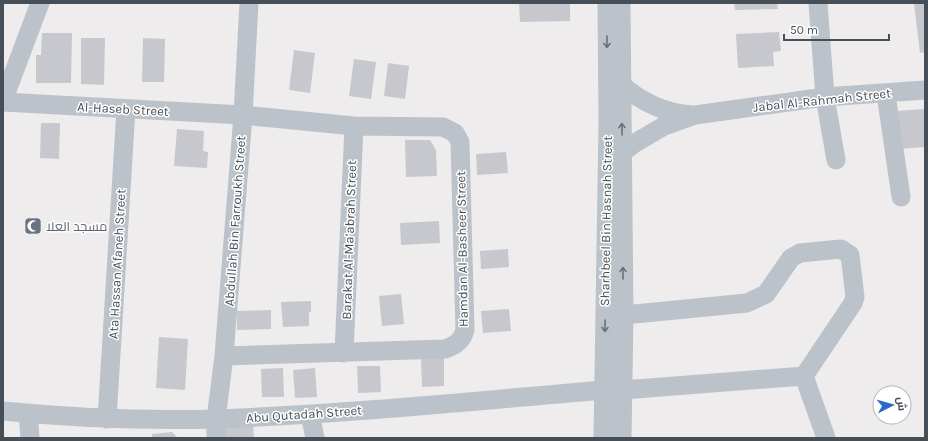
<svg xmlns="http://www.w3.org/2000/svg" width="928" height="441" font-family="Karla,Cairo,sans-serif">
	<rect width="100%" height="100%" fill="#eeecec"/>
	<!-- building -->
	<path fill="#c7c8ce" d="M519 3H570V21L520 22Z
		M734 3H777L778 9 735 10Z
		M914 3H925V52L920 53Z
		M779 32 781 51 773 52 774 66 738 68 736 34Z
		M42 33H72L71 83H36V55H41Z
		M81 38H105L104 85 81 84Z
		M143 38 165 39 164 82H142Z
		M294 50 315 53 310 93 289 90Z
		M354 59 376 62 371 99 349 96Z
		M388 63 409 66 405 99 384 96Z
		M925 109V147L898 149 896 111Z
		M41 123H60L59 159 40 158Z
		M177 129 204 131 203 151 208 152 207 168 174 166Z
		M405 140H430L436 150 437 176 406 177Z
		M506 152 508 173 477 175 476 154Z
		M439 221 440 243 401 245 400 223Z
		M508 249 509 267 481 269 480 251Z
		M401 294 404 324 382 326 379 296Z
		M311 301V312H309V326L283 327 281 302Z
		M509 309 511 331 483 333 481 311Z
		M271 310V329L237 330V311Z
		M159 337 188 339 185 390 156 388Z
		M421 358H444V386L422 387Z
		M357 366H380L381 392 358 393Z
		M283 368 284 397H262L261 369Z
		M315 368 317 397 295 398 293 370Z
		M253 424 254 438H223L222 428Z
		M172 432 178 438H152V434Z"/>
	<g fill="none" stroke-linecap="round" stroke-linejoin="round">
		<!-- minor -->
		<path stroke="#bbc2ca" stroke-width="19" d="M621 3 624 315 622 438
			M818 3 825 97 836 160
			M621 84C642 103 664 113 692 115
			M886 94 901 197
			M3 101 40 3
			M3 102 243 115 354 126 443 127 455 133 460 142 465 330C462 341 456 345 445 349L224 356
			M622 153 635 143 664 126 695 115 825 97 925 90
			M344 353 354 126
			M804 376 826 438
			M623 390 804 376 853 303 855 297 850 255 841 249 800 253 791 258 766 294 747 303 624 315
			M3 411C74 418 146 421 217 419 346 414 475 401 604 390
			M28 413 30 438
			M310 414 315 438
			M107 419 126 109
			M216 438V419L224 356 243 115 249 3
			M603 438 608 123 607 3"/>
	</g>
	<!-- one-way arrows -->
	<defs><path id="oneway-shaft" d="M-6 0H5M1.5-3L5.5 0L1.5 3" fill="none" stroke-width="1.6" stroke-linecap="round" stroke-linejoin="round"/></defs>
	<g stroke="#69717a">
		<use href="#oneway-shaft" transform="translate(607 42) rotate(90)"/>
		<use href="#oneway-shaft" transform="translate(622 129) rotate(-91)"/>
		<use href="#oneway-shaft" transform="translate(623 273) rotate(-90)"/>
		<use href="#oneway-shaft" transform="translate(605 326) rotate(91)"/>
	</g>
	<!-- icons -->
	<defs>
		<symbol id="mosque-square" viewBox="-11 -11 22 22"><rect x="-9" y="-9" width="18" height="18" rx="4" fill="#6b7280" stroke="#fff"/><path d="M3.5-4.9A6 6 0 1 0 3.5 4.9A5 5 0 1 1 3.5-4.9Z" fill="#fff"/></symbol>
	</defs>
	<g fill-rule="evenodd">
		<use href="#mosque-square" x="23" y="216" width="20" height="20"/>
	</g>
	<g text-anchor="middle" dominant-baseline="central" stroke-width="3" stroke-linejoin="round" paint-order="stroke">
		<!-- street labels -->
		<g font-size="13" fill="#464e57" stroke="#fff">
			<text transform="translate(822 100) rotate(-6)">Jabal Al-Rahmah Street</text>
			<text transform="translate(123 109) rotate(3)">Al-Haseb Street</text>
			<text transform="translate(235 221) rotate(-86)">Abdullah Bin Farroukh Street</text>
			<text transform="translate(606 221) rotate(-89)">Sharhbeel Bin Hasnah Street</text>
			<text transform="translate(349 240) rotate(-88)">Barakat Al-Ma’abrah Street</text>
			<text transform="translate(462 249) rotate(-91)">Hamdan Al-Basheer Street</text>
			<text transform="translate(117 264) rotate(-87)">Ata Hassan Afaneh Street</text>
			<text transform="translate(304 414) rotate(-4)">Abu Qutadah Street</text>
		</g>
		<!-- worship labels -->
		<g font-size="13" fill="#5b616d" stroke="#fff" text-anchor="start">
			<text x="46" y="226">مسجد العلا</text>
		</g>
	</g>
	<!-- border -->
	<rect width="928" height="441" fill="none" stroke="#464e57" stroke-width="8"/>
	<!-- north arrow -->
	<g transform="translate(892 405) rotate(84)"><circle r="19" fill="#ffffff" stroke="#b5b8bc"/>
	<path d="M0-3L7 15L0 10L-7 15Z" fill="#2b69c9"/>
	<text y="-6" font-size="11" font-weight="bold" text-anchor="middle" fill="#464e57">ش</text>
	</g>
	<!-- scale -->
	<path d="M784 34v6h105v-6" fill="none" stroke="#464e57" stroke-width="2"/>
	<text x="790" y="34" font-size="12" fill="#464e57" stroke="#ffffff" stroke-width="3" paint-order="stroke">50 m</text>
</svg>
